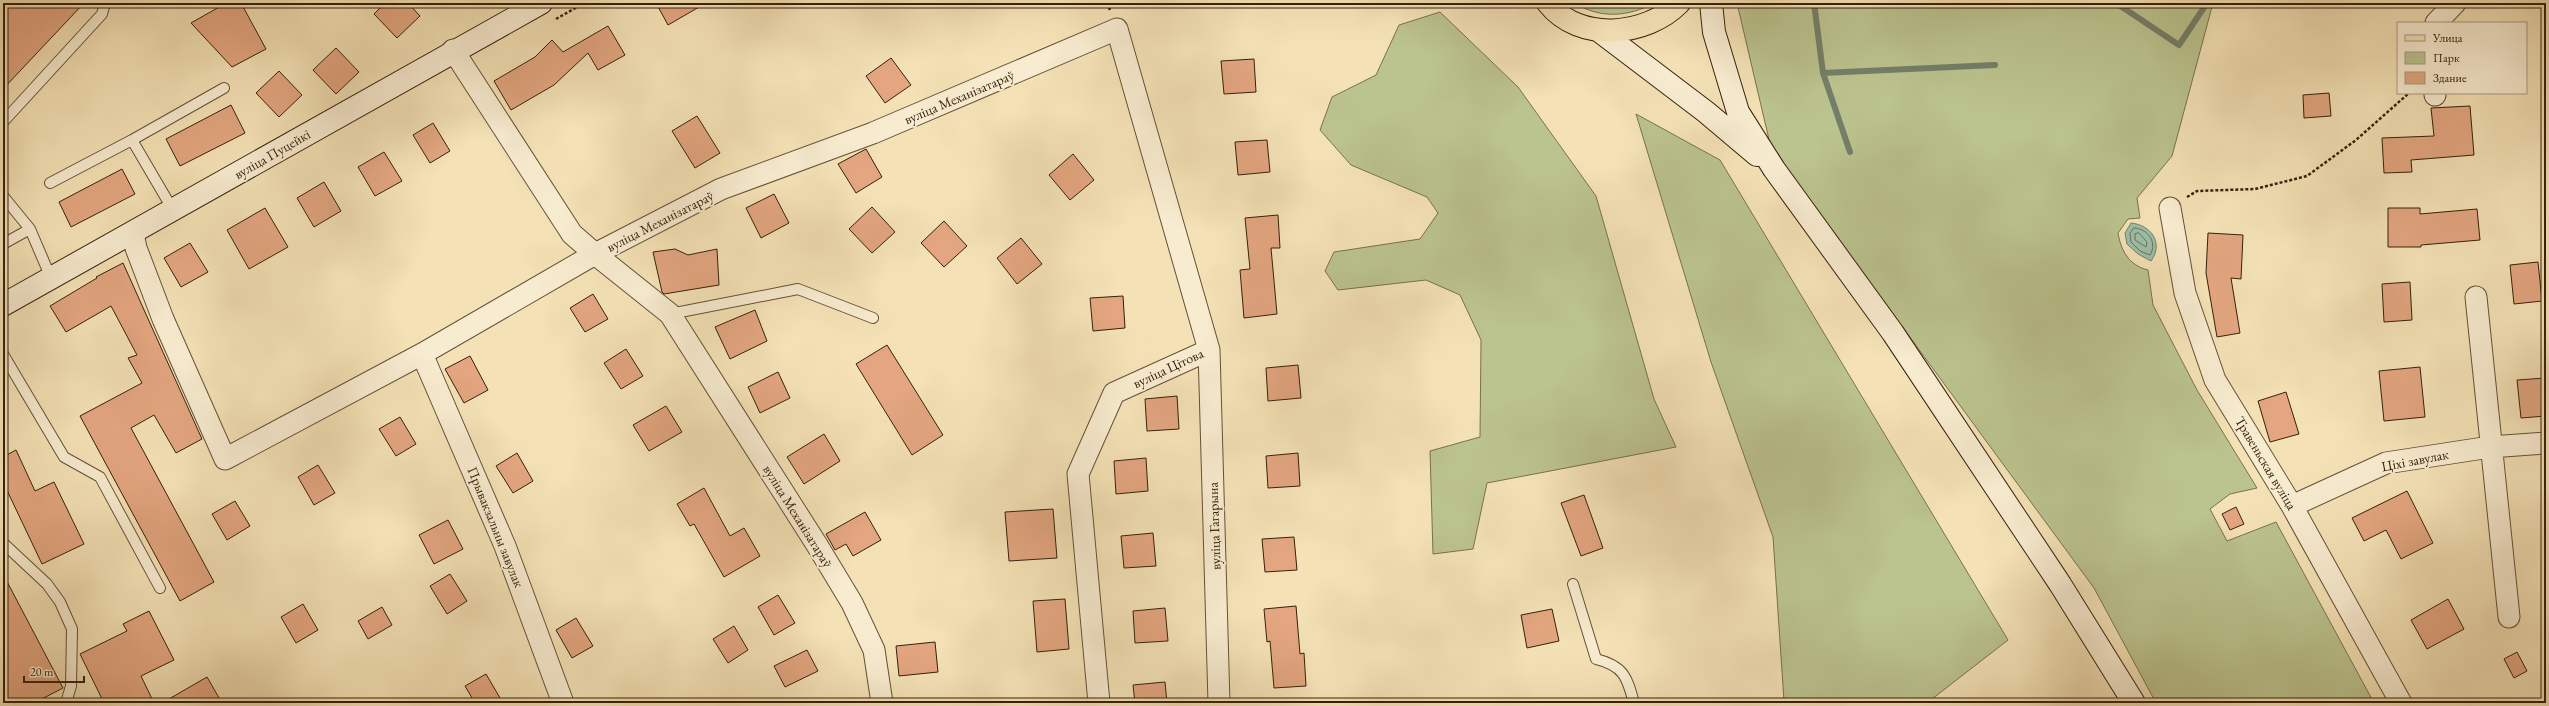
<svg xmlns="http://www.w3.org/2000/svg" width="2549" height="706" font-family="'EB Garamond',serif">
	<rect width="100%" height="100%" fill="#f4e2b6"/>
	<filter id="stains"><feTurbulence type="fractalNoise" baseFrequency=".005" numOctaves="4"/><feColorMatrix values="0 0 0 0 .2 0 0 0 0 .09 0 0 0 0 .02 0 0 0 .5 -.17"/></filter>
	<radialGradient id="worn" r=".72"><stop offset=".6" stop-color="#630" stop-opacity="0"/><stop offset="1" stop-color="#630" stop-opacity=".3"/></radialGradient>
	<!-- green -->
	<path fill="#bbc38e" stroke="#78724c" d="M1574 3H1655C1627 17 1601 19 1574 3Z
		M1737 3H2213L2172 156 2137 198 2140 218 2128 219 2118 233C2121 250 2128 265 2148 270L2153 305 2197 390 2257 488 2230 494 2210 509 2227 541 2276 522 2374 703H2156L2094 588 1771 148Z
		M1440 12 1518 87 1596 196 1654 399 1676 447 1487 483 1473 549 1433 554 1430 451 1480 437 1481 340 1460 295 1426 280 1338 290 1325 271 1334 252 1420 239 1438 213 1427 197 1351 165 1320 130 1332 97 1376 75 1399 25Z
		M1636 114 1720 160 2008 640 1932 699 1784 701 1773 537 1711 362Z"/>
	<!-- water -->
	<path fill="#9dbfa8" stroke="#747f69" d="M2131 223C2151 225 2164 243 2151 261L2138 254 2127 244 2125 233Z"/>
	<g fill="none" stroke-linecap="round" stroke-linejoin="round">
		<!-- shore -->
		<path stroke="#6a7059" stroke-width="1" d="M2134 228C2147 228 2158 242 2150 255L2140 251 2131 242 2130 234Z
			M2139 233 2147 242 2146 247 2135 240V234Z"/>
		<!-- stream -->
		<path stroke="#747f69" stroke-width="6" d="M1814 3 1823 73
			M2116 3 2179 45 2207 3
			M1850 152 1823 73 1995 65"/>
	</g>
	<!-- building -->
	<path fill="#e3a680" stroke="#36200a" d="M3 3H84L3 89Z
		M226 3H241L266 49 232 67 191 23Z
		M385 3H408L420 16 397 38 374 14Z
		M656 3H706L668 25Z
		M608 26 625 55 598 70 588 53 554 85 511 110 494 81 535 57 552 40 563 52Z
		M336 48 359 72 336 94 313 70Z
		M891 58 911 85 885 103 866 76Z
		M1254 59 1256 92 1224 94 1221 61Z
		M279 71 302 95 279 117 256 93Z
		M2329 93 2331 116 2304 118 2303 95Z
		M231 105 245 133 180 166 166 139Z
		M2470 106 2474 155 2411 160 2412 172 2384 173 2382 138 2434 136 2431 108Z
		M697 116 720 153 695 168 672 131Z
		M433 123 450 151 430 163 413 135Z
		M1267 140 1270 172 1238 175 1235 142Z
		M866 149 882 177 856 193 838 164Z
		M384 152 402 181 375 196 358 167Z
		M1073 154 1094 180 1070 200 1049 175Z
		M122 169 135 194 71 227 59 202Z
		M324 182 341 211 314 227 297 198Z
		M774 194 789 223 761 238 746 208Z
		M872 207 895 232 872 253 849 229Z
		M265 208 288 247 249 269 227 230Z
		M2388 208H2420V214L2477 209 2480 240 2421 245V247H2388Z
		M1278 215 1280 248H1271L1277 314 1244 318 1240 270 1250 269 1245 218Z
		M944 221 967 246 944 267 921 243Z
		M2208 233 2243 235 2241 279 2231 278 2240 333 2217 337 2206 273Z
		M1021 238 1042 264 1017 284 997 258Z
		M190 243 208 272 181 287 164 258Z
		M675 249 688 255 717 249 719 285 664 294 662 292 653 252Z
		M2538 262 2542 301 2514 304 2510 265Z
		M123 263 202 439 176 453 154 415 131 428 214 582 180 601 80 416 142 383 128 358 137 355 111 306 66 332 50 306 97 278 96 277Z
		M2410 282 2412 320 2384 322 2382 284Z
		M593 294 608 319 585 332 570 308Z
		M1123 296 1125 328 1093 331 1090 298Z
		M755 310 767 341 730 359 715 327Z
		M887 345 943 435 912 455 856 364Z
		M626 349 643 376 621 389 604 363Z
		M470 356 488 390 464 403 445 369Z
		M1298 365 1301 398 1268 401 1266 368Z
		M2420 367 2425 417 2384 421 2379 371Z
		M778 372 790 398 760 413 748 387Z
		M2545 378 2546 416 2521 418 2517 380Z
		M2286 392 2299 434 2270 442 2258 401Z
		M1177 396 1179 429 1147 431 1145 399Z
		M666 406 682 432 649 451 633 425Z
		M400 417 416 444 396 456 379 429Z
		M824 434 840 461 804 484 787 457Z
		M16 450 35 491 54 482 84 544 42 564 3 482V457Z
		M517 453 533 481 513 493 496 466Z
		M1298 453 1300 486 1268 488 1266 456Z
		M1146 458 1148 491 1116 494 1114 461Z
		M318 465 335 493 314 505 298 477Z
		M704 488 730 536 744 528 760 556 724 577 694 524 690 526 677 504Z
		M2407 491 2433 543 2401 559 2386 530 2364 541 2352 518Z
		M1584 495 1603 548 1581 556 1561 503Z
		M235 501 250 526 227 540 212 514Z
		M2236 507 2244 524 2230 530 2222 514Z
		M1053 509 1057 558 1009 561 1005 512Z
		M865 512 881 540 853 556 846 544 835 550 826 534Z
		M448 520 463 549 434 564 419 535Z
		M1153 533 1156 566 1124 568 1121 536Z
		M1294 537 1297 570 1265 572 1262 539Z
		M3 574 63 688 34 703H3Z
		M450 574 467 601 447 614 430 586Z
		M778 595 795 623 774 635 758 607Z
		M1065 599 1069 649 1037 652 1033 601Z
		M2448 599 2464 629 2427 649 2411 620Z
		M303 604 318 630 296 643 281 617Z
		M1296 606 1300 654 1304 653 1306 686 1274 688 1270 641 1267 642 1264 609Z
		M382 607 392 625 368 639 358 621Z
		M1165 608 1168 641 1135 643 1133 611Z
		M1552 609 1559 641 1527 648 1521 615Z
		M149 611 174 660 141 676 154 703H104L80 654 127 631 123 624Z
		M576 618 593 646 572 658 556 630Z
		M734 626 748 650 728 663 713 639Z
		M935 642 938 672 899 676 896 646Z
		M807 650 818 671 785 687 774 666Z
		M2517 652 2527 671 2514 678 2504 659Z
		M486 674 503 703H475L465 686Z
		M207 677 222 703H162Z
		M1165 682 1167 703H1135L1133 685Z"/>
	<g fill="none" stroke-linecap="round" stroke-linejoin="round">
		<defs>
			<path id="lane" d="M3 122 102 14 105 3
				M132 140 224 88
				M50 183 132 140 173 210
				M3 196 30 229
				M3 244 30 229 51 278
				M670 314 798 289 873 318
				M3 354 64 457 100 477 160 588
				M3 543 47 584 60 602 72 629 71 686 66 703
				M1573 584 1596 659C1624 666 1627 677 1634 703"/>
			<path id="street" d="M2436 23 2455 3
				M2435 93V95
				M2170 208 2185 293 2215 380 2292 506 2401 703
				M133 233 136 248 163 319 225 459 422 354 595 254 572 234 453 50
				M2476 297 2509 617
				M1209 350 1219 703
				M422 354 505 546 563 703
				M2292 506 2386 463 2490 447 2546 443
				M882 703 874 650 852 603 817 545 670 314 595 254 721 189 873 133 1117 29 1209 350 1114 393 1078 474 1099 703"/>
			<path id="secondary" d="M1711 3 1714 32 1738 112 1774 169 1893 333 2060 584 2134 703
				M1598 30 1706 112 1757 155
				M3 305 541 3"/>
			<path id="primary" d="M1548 3C1579 43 1647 36 1679 3"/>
		</defs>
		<!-- lane casing -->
		<use href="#lane" stroke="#665035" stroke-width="12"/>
		<!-- street casing -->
		<use href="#street" stroke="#665035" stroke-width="23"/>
		<!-- secondary casing -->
		<use href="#secondary" stroke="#36200a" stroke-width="24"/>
		<!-- primary casing -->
		<use href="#primary" stroke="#36200a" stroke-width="24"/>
		<!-- path -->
		<path stroke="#36200a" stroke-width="2.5" stroke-dasharray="3 2" stroke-linecap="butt" d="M1107 3 1110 10
			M556 19 584 3
			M2187 197 2197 191 2255 189 2307 176 2356 140 2409 93"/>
		<!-- lane -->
		<use href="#lane" stroke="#f8ecd0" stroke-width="10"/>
		<!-- street -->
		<use href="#street" stroke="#f8ecd0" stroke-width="21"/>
		<!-- secondary -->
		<use href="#secondary" stroke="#f8ecd0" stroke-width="22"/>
		<!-- primary -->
		<use href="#primary" stroke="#f4e2b6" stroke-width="22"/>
	</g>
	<g text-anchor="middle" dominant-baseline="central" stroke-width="4" stroke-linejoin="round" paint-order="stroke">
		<!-- street labels -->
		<g font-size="14" fill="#36200a" stroke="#f8ecd0">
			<text transform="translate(959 97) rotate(-23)">вуліца Механізатараў</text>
			<text transform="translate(272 154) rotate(-30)">вуліца Пуцейкі</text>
			<text transform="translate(660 221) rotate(-27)">вуліца Механізатараў</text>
			<text transform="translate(1168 368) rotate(-25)">вуліца Цітова</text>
			<text transform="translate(2415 460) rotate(-11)">Ціхі завулак</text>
			<text transform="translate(2266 463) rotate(59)">Травеньская вуліца</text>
			<text transform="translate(798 516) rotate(58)">вуліца Механізатараў</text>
			<text transform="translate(1214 526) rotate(-92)">вуліца Гагарына</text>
			<text transform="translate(496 527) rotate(68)">Прывакзальны завулак</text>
		</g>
	</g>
	<!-- margin -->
	<rect width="2549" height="706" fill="none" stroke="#f4e2b6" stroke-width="16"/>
	<rect x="4" y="4" width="2541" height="698" fill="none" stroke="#36200a" stroke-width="2"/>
	<rect x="8" y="8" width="2533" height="690" fill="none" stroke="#36200a"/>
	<!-- legend -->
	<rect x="2397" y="22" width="130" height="72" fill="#f8ecd0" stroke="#aa9a81"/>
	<rect x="2405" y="35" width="20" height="6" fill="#f4e2b6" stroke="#aa9a81"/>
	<text x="2433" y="42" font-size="12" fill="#36200a">Улица</text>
	<rect x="2405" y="52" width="20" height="12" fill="#bbc38e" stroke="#aa9a81"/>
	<text x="2433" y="62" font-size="12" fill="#36200a">Парк</text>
	<rect x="2405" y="72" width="20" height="12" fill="#e3a680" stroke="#aa9a81"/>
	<text x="2433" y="82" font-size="12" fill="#36200a">Здание</text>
	<!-- scale -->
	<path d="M24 676v6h60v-6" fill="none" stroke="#36200a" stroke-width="2"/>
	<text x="30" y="676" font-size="12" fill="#36200a" stroke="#f8ecd0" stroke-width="3" paint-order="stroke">20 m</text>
	<rect width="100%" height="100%" filter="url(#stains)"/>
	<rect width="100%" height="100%" fill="url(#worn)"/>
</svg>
